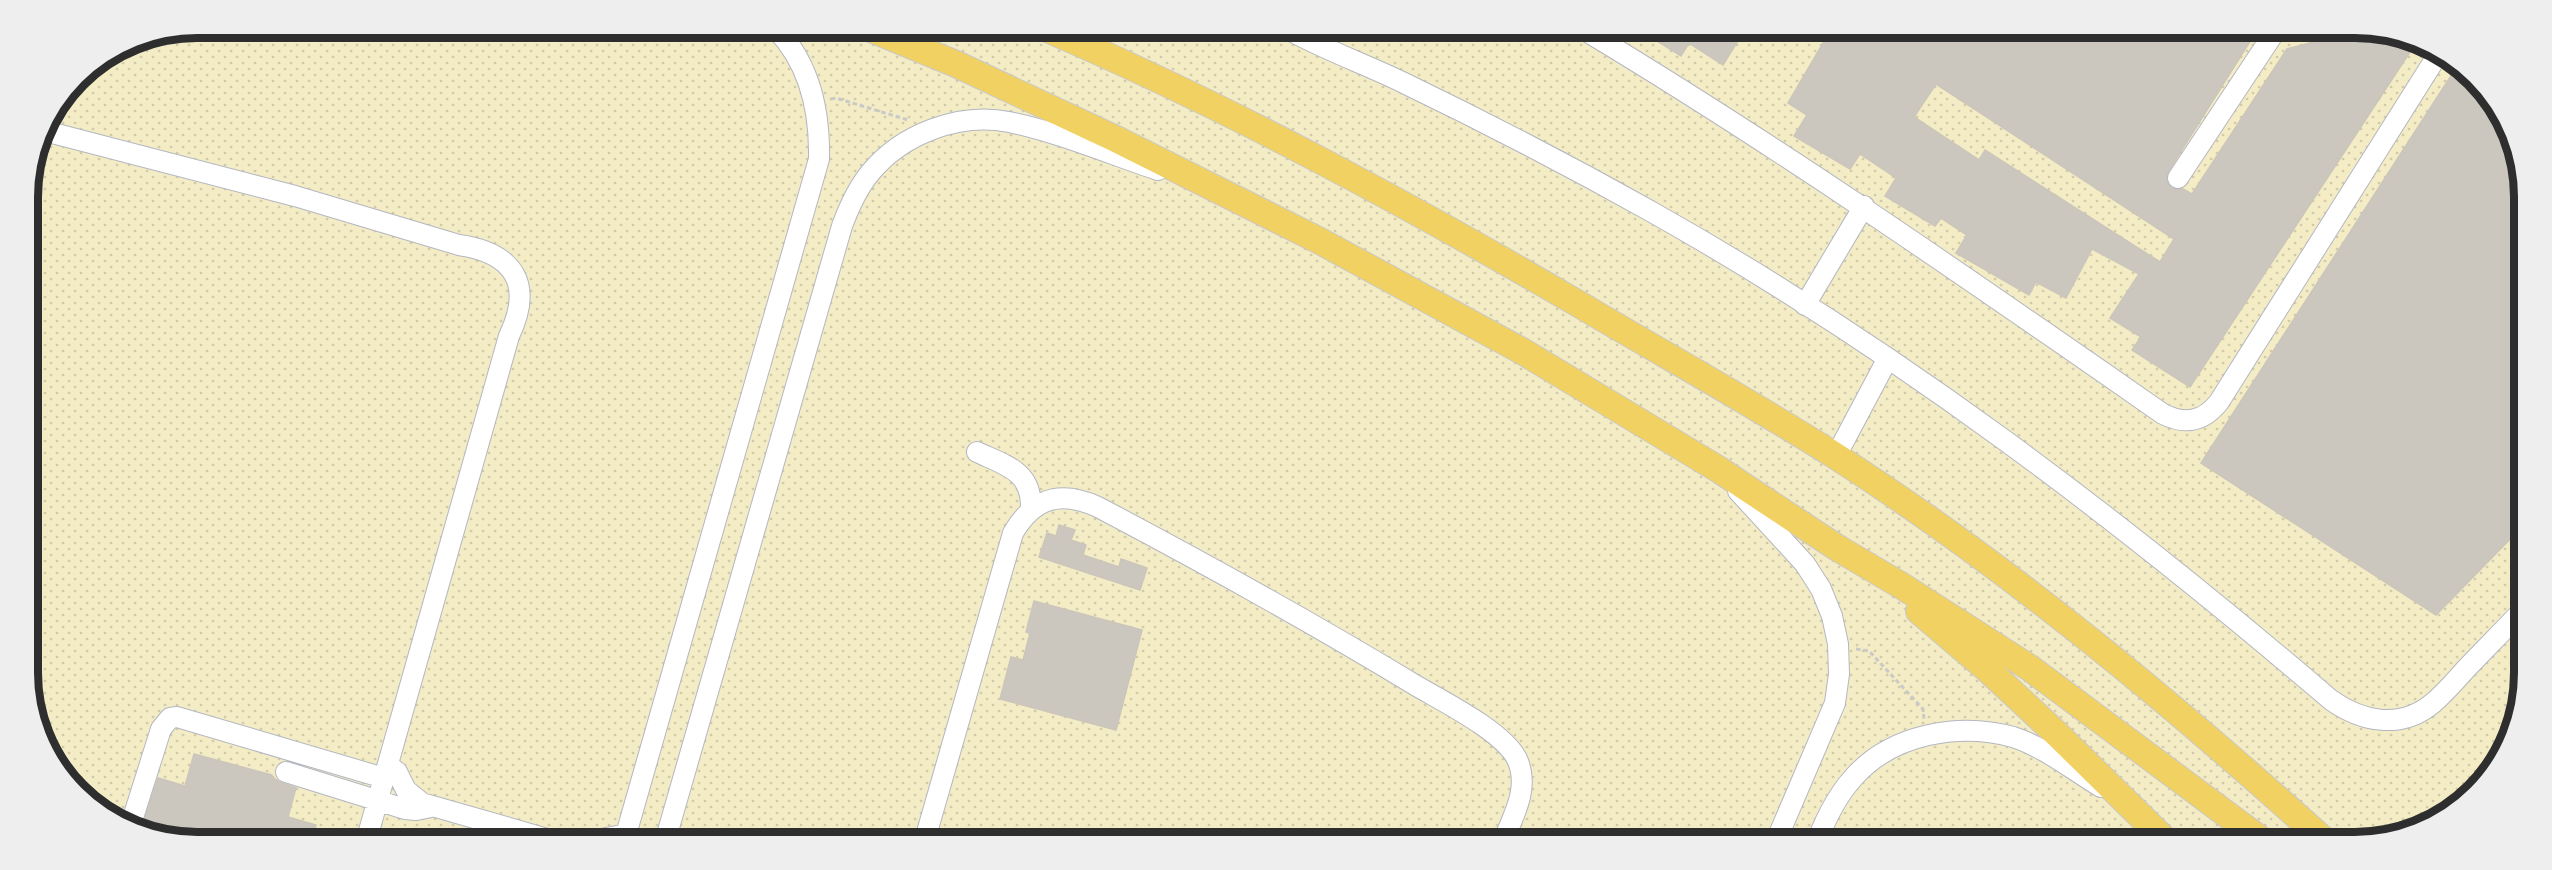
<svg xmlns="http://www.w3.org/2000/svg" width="2552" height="870" font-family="'Space Grotesk',sans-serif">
	<defs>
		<pattern id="sand-dots" width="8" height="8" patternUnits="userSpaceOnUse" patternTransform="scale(1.5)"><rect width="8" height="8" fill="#f3ecc5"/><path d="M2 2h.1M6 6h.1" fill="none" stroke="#d1cbaa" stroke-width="1.8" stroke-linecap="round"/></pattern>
	</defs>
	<rect width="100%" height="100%" fill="#efe9e1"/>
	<!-- sand -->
	<path fill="url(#sand-dots)" d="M197 27 2400 33 2483 84 2522 164 2519 718 2496 768 2459 808 2366 843 152 837 69 786 30 706 27 186 40 131 77 76 132 40Z"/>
	<!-- building -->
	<path fill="#cbc7bf" stroke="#cbc5ba" stroke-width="1.5" fill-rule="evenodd" d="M1641 31H1744L1723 65 1689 43 1681 56Z
		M1830 31 2256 32 2168 172 2166 179 2171 188 2183 189 2192 194 2287 49 2321 40 2330 33H2400L2416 43 2190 387 2132 350 2141 337 2110 318 2139 274 2092 249 2066 298 2036 282 2029 295 1956 253 1967 235 1941 218 1935 226 1885 196 1896 178 1860 154 1850 169 1794 136 1807 115 1788 103ZM1936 84 2174 239 2160 262 1985 150 1979 160 1914 117Z
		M2456 68 2483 84 2522 164 2520 529 2436 615 2201 463Z
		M1059 525 1075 530 1071 540 1086 545 1083 555 1119 567 1121 559 1147 568 1140 590 1039 557 1047 533 1056 536Z
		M1034 601 1142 630 1116 730 1000 699 1011 657 1023 660 1030 633 1026 632Z
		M194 754 272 775 271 777 282 783 296 788 288 817 316 825 313 838 152 837 141 830 158 778 185 786Z"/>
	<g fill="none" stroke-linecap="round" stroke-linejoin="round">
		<defs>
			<path id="minor" d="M1289 30C1325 50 1365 64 1402 82 1487 123 1570 166 1652 212 1896 349 2118 518 2331 700 2362 722 2401 730 2433 703 2445 693 2455 681 2465 670 2483 651 2502 632 2520 613
				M1586 31C1784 150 1973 282 2163 414 2185 425 2203 422 2219 402L2437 56
				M41 130 295 196 459 245C514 253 534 284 509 336L367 838
				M2178 178 2274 33
				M1805 305 1864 206
				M977 452C1007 466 1032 471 1031 509
				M1836 456 1888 358
				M1738 491 1805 564 1821 589 1832 616 1838 644 1839 674 1835 703 1776 841
				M388 765 397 772 406 790 422 803 544 838
				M286 772 405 809 416 810 431 807
				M131 824 161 729 170 718 177 717 384 778
				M606 838 627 834
				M625 838 819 159C820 111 810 64 776 29
				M666 838 842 226C849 207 857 189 870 173 902 134 959 112 1009 122 1058 132 1110 154 1158 170
				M925 839 1013 533C1034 497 1061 490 1098 507 1206 564 1311 622 1415 685 1442 701 1503 731 1517 759 1530 787 1514 815 1503 841
				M1817 841C1826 818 1836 797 1853 778 1891 734 1959 722 2013 737 2044 747 2073 770 2101 787"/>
			<path id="major" d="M871 29 956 64 1118 140 1320 241 1522 351 1718 469 1836 547 1902 586 2030 668 2264 842
				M1047 29C1230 108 1405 203 1577 303 1663 354 1750 402 1834 455 2010 568 2172 703 2327 843
				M1919 611 1986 668 2057 734 2167 842"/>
		</defs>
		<!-- minor casing -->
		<use href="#minor" stroke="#b4b7c1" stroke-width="22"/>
		<!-- major casing -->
		<use href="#major" stroke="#c9c9c9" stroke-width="28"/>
		<!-- path -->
		<path stroke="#c9c9c9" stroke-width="3" stroke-dasharray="4.5 3" stroke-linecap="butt" d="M831 99 836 98 908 120
			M1856 649 1869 651 1923 709 1924 719"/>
		<!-- minor -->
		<use href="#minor" stroke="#fff" stroke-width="20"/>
		<!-- major -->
		<use href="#major" stroke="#f2d163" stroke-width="26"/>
	</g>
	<!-- crop -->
	<path d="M0 0H2552V870H0ZM197 38H2355A159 159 0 0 1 2514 197V673A159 159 0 0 1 2355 832H197A159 159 0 0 1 38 673V197A159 159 0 0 1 197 38Z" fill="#eee" fill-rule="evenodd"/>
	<path fill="none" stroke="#2e2e2e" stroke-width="8" d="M197 38H2355A159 159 0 0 1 2514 197V673A159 159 0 0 1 2355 832H197A159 159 0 0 1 38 673V197A159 159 0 0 1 197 38Z"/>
</svg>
